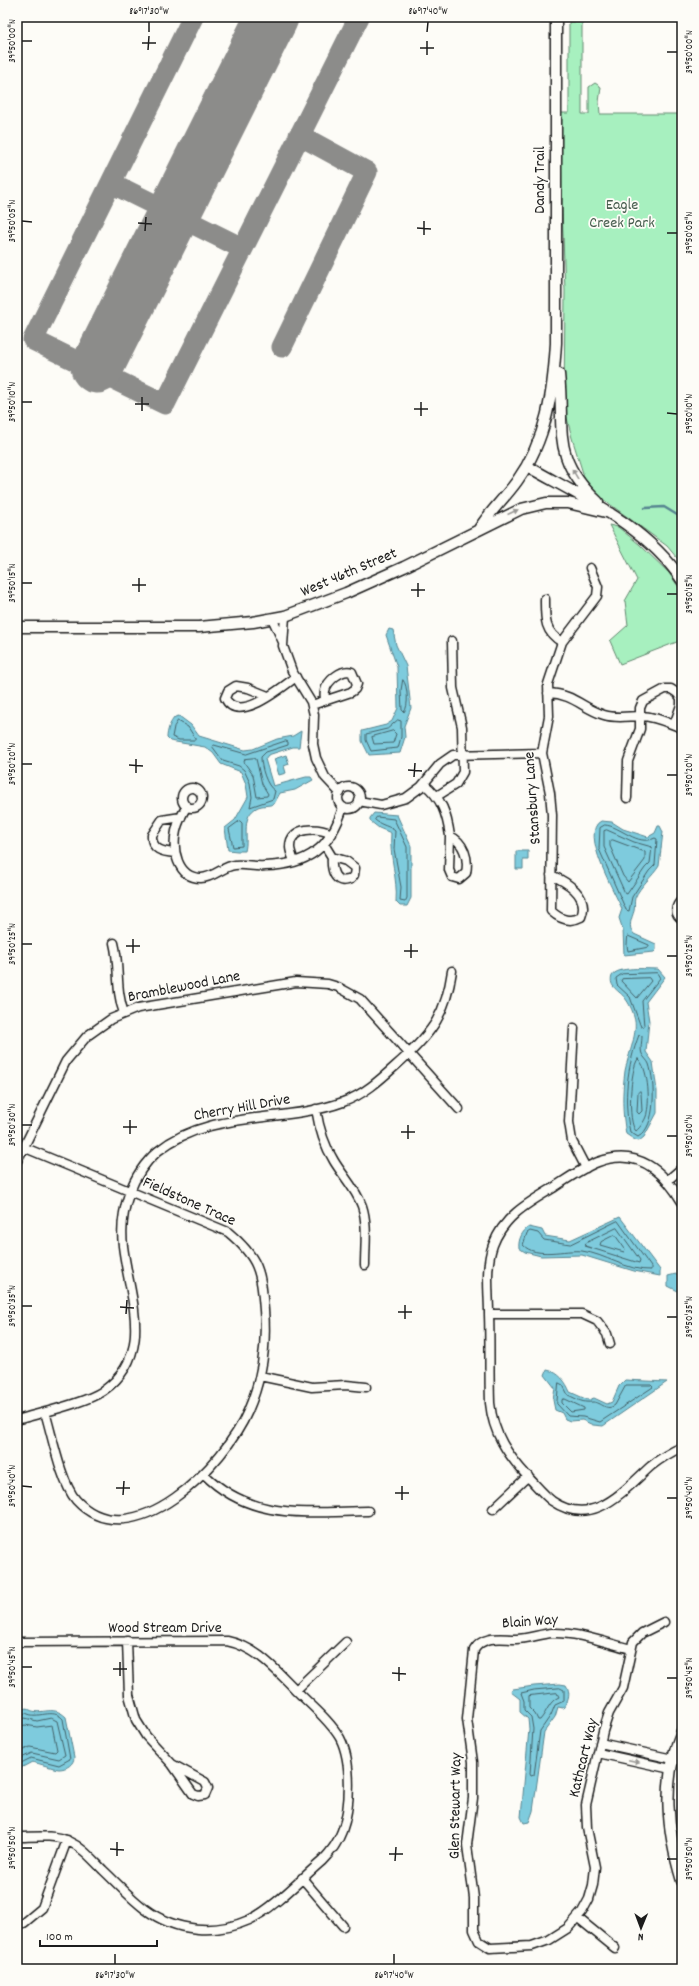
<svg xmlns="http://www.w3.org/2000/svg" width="699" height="1986" font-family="Dekko,sans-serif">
	<rect width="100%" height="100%" fill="#fdfcf7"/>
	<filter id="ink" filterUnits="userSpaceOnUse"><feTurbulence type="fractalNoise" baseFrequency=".025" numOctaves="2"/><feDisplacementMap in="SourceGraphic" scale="8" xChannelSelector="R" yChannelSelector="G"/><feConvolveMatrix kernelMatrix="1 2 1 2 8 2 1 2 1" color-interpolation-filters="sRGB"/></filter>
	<g filter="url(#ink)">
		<!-- green -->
		<path fill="#a7f0bf" stroke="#62866e" d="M569 22H582V114H589V87L595 83 601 87 599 102 600 114H682V564L667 546 604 500 586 483 572 438 564 406 565 291 562 207 561 113H569Z
			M609 525 618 527 639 544 669 573 682 592V640L620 664 610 641 628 625 625 601 637 580Z"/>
		<!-- water -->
		<path fill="#7ecbdd" stroke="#578590" d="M389 629 393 630 396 645 406 666 411 708 404 726 405 737 400 753 369 755 362 741V731L386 725 392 721 398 708 397 667 386 635Z
			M179 716 191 725 199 736 245 750 253 749 277 739 293 736 301 731 299 747H293L268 755 265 759 273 786 306 777H311L313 780 295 790 280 793 274 804C269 806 263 805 258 807 240 816 249 836 245 851H237L228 850 225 828 235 820 248 797 246 784 241 772 221 764 213 753 205 747 170 741 167 738C167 731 170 722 175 717Z
			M286 755 289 764 284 766 286 773 279 775 274 759Z
			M374 813 397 815 411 846V898L407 906H400L396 902C398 878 389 857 391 833L379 828 370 821V818Z
			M601 821 612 822 623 829 648 837 655 833 658 826H660L663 832 659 866C653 876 640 886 635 898 634 902 635 907 634 911 632 918 627 927 634 934L656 944V950L654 952 624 955 623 930 619 918 622 909C616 894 579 832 601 821Z
			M516 851H528V860H523V869H516Z
			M658 969 665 977 646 1002 649 1021 646 1052 653 1062 657 1091V1113L644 1137 639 1141 635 1140 626 1134C622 1112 622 1093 625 1071 628 1055 639 1031 634 1017 633 1011 629 1003 625 998 620 991 608 987 612 976 617 966 647 969 658 969Z
			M620 1217 660 1270V1276L634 1271 582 1255 541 1256 525 1252 519 1248C518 1240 522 1231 529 1227L542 1230 545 1236 570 1240Z
			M676 1274 682 1278V1293L668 1286V1276Z
			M547 1370C559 1372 566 1382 570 1392L588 1400 594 1398 607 1404 612 1402 619 1386 625 1380 667 1382 603 1426 593 1425 582 1420 570 1421 565 1419 562 1413 555 1410 553 1400 555 1388 545 1375Z
			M560 1684 566 1685C571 1692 569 1702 563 1708L558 1707 555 1717 544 1732 533 1811 529 1822 524 1823 521 1817 529 1729 528 1719 520 1712V1699L511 1692 513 1689 534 1686Z
			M27 1708C39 1718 52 1703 66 1717L74 1757C74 1764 67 1769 59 1769 55 1769 38 1763 32 1762L17 1770V1712Z"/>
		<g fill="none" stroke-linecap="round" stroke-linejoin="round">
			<!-- shore -->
			<path stroke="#436269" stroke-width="1" d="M403 680C408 685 409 707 404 712L402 710 401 691Z
				M398 720 401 721V737L398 748 371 751 366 740V734L387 729Z
				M178 721 188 727 195 738V740H179L172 737 174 727Z
				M393 731 396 734 393 743 374 744 372 737Z
				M286 741 288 742V745L266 752 261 757C261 767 266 786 275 791L273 799 250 807 252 797 250 783 244 770 239 766 223 761 212 746 214 745 246 754Z
				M254 758 256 759 262 784 268 794 267 796 257 797 253 775 244 762 245 759Z
				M377 817 394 819 407 847V898L405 902 400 901 401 887 394 849 395 831C390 826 382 826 375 820Z
				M240 821 242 823V846L233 847 229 829Z
				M605 825C621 826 637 847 655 838L657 839 655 865 649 871 632 897 629 911 626 910 599 849 600 828Z
				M607 830 634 842 652 847 650 863 645 868 627 894 625 893 604 847V831Z
				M613 840 645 852V860L628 882 623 876 610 846V841Z
				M628 936 649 945V947L628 951 627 946Z
				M657 973 660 978 642 1001 644 1026 641 1027 630 997 617 985 616 978 622 974Z
				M649 978 651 981 637 998 621 981 622 979Z
				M639 1035 642 1036C642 1042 640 1049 642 1054 644 1058 648 1061 649 1064 655 1082 657 1127 638 1137L630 1132C623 1100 627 1066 639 1035Z
				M638 1059C648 1066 650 1100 647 1112 647 1118 640 1128 636 1131 627 1123 630 1068 638 1059Z
				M640 1091 641 1093 642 1111 639 1114 637 1112 638 1093Z
				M618 1221 651 1267V1270C627 1271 605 1254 582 1251 565 1249 536 1259 523 1245L527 1233 530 1231 538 1233 544 1240 570 1244Z
				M617 1228 640 1260 639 1263 585 1246 586 1243Z
				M615 1235 625 1249 624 1252 600 1245 601 1242Z
				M559 1383 563 1385 568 1395C579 1400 582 1403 593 1402 602 1402 606 1412 615 1405L626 1385H651L653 1387 600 1422 583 1417 568 1416 557 1404Z
				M565 1399 584 1408V1410L571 1412 562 1403V1400Z
				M560 1688 564 1690V1701L555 1705 551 1715 540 1731 534 1775 531 1776 530 1774 533 1729 531 1717 524 1710V1701L521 1693 534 1690Z
				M557 1693 559 1697C549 1701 547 1712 540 1720H538L535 1714 529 1708V1696Z
				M17 1715 26 1713C37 1720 53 1707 63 1719L70 1759 59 1765 31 1758 17 1765
				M17 1721 25 1718 37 1721 51 1718 57 1721 65 1755 59 1759 32 1753 17 1760
				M17 1727 25 1725 37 1727 52 1725 57 1750 55 1752 30 1747 17 1753"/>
			<!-- stream -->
			<path stroke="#578590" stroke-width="2.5" d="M645 508 664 507 682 518"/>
			<!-- taxiway -->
			<path stroke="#8c8c8a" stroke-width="21" d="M193 17 33 340 165 404 359 17
				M111 183 238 246
				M282 347 367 172 299 135"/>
			<!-- runway -->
			<path stroke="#8c8c8a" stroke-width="53" d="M97 367 272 17"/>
			<defs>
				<path id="minor" d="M545 599C545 618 544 632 562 642
					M285 616 283 646 292 671 311 702 314 715 313 744 316 758 325 777 340 793
					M272 618 283 642
					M548 693C574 694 582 708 604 715 617 719 628 716 641 716 655 716 668 723 682 728
					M268 696 248 688 236 686 228 691 225 698C238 725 282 687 296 677
					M312 705 351 692 355 689 357 684 352 672C342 668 327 681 325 691 324 694 325 697 325 700
					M424 784C442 798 447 815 450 836
					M338 798a11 11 0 1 1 22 0a11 11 0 1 1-22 0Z
					M182 798a10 10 0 1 1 20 0a10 10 0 1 1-20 0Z
					M437 796 456 784 463 772 462 727 453 688 452 641
					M627 798 628 761 640 729V708L643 701 665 689H671L677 693 681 698V705L674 725
					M359 801 381 805 406 798 421 787 440 764 453 755 542 753
					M187 806C182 814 178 822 176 831 172 849 177 878 201 878 214 878 223 866 235 865 245 864 255 867 265 866 308 865 331 848 343 807
					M450 836C464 842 469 859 466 873L459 879 452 877 449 870Z
					M324 844 332 857 346 861 355 868 354 875 351 879C334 886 331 869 332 857
					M175 853C163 852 151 850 152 835L162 820 181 817
					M294 862C293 857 290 852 290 847 290 825 319 828 332 834
					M551 875C567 882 590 896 581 917 570 923 561 920 551 911L552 815 550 793 542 753 549 716 548 684 562 642 597 596 598 587 590 568
					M682 900C675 906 674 914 682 919
					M114 943C120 966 115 990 124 1013
					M574 1028 569 1122 572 1141 586 1168
					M316 1109C319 1128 324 1145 334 1161 343 1176 356 1189 362 1206 368 1224 365 1246 365 1265
					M23 1147 228 1232C259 1258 261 1271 264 1310 267 1345 262 1379 248 1411 226 1463 132 1561 76 1500 61 1483 52 1435 45 1412
					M17 1161 66 1061 87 1036 111 1019 138 1008 296 982 328 984 338 987 360 999 459 1109
					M668 1180 682 1168
					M682 1202C664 1171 637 1147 598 1162 582 1168 567 1179 553 1188 528 1203 504 1216 493 1245 485 1267 489 1292 489 1314 490 1344 489 1373 490 1403 493 1434 508 1455 528 1477 536 1485 543 1494 552 1501 593 1529 623 1491 651 1466 661 1458 671 1452 682 1447
					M489 1314H582L597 1321 607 1334 610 1344
					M260 1376 312 1387 346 1385 366 1387
					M17 1420C40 1413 85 1403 103 1391 156 1354 129 1297 123 1246 119 1212 131 1174 158 1151 210 1109 283 1124 343 1102 366 1094 384 1076 402 1060 433 1032 446 1013 452 971
					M204 1474C251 1521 306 1512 368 1511
					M493 1509 528 1476
					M127 1641 129 1695 136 1720 146 1736 172 1764 193 1794 198 1796 205 1795 208 1788 205 1782 172 1764
					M17 1642 227 1641C256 1647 273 1667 293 1687 308 1703 329 1719 340 1738 352 1761 351 1807 342 1831 338 1842 331 1852 322 1861 302 1878 273 1909 249 1920 215 1935 176 1932 145 1909 130 1898 117 1883 103 1870 92 1859 82 1847 68 1841 53 1834 33 1837 17 1837
					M631 1649C606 1643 578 1632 552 1633 540 1634 528 1639 516 1639 500 1639 483 1635 474 1650L467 1719 473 1762V1798L467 1845 474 1898V1930L479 1941 490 1948 532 1946 549 1940 568 1928 582 1912 589 1899 593 1885 595 1867 587 1828 586 1805 603 1731 609 1713 623 1688 633 1642 642 1633 664 1622
					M296 1690 346 1642
					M600 1743 682 1761
					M598 1753 671 1769
					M302 1878 343 1926
					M578 1918 615 1948
					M24 1923 42 1908 67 1840"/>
				<path id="tertiary" d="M559 374C565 431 550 457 598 502
					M527 466C583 498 645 525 682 580
					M479 529C490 511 505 498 517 481 547 439 553 393 556 343V17
					M17 627H199L253 622 285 616 346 593 404 567 521 509 546 503H568L610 513
					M682 1731C661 1781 667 1831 682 1881"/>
			</defs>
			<!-- minor casing -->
			<use href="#minor" stroke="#1c1c1c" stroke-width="11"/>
			<!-- tertiary casing -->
			<use href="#tertiary" stroke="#1c1c1c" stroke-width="13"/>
			<!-- minor -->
			<use href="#minor" stroke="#fdfcf7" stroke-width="8"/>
			<!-- tertiary -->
			<use href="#tertiary" stroke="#fdfcf7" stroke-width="10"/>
		</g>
		<!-- one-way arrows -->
		<defs><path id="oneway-solid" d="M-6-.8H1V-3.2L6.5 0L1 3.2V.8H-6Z"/></defs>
		<g fill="#989794">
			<use href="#oneway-solid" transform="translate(575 474) rotate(-121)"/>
			<use href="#oneway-solid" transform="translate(513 512) rotate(-24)"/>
			<use href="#oneway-solid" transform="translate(634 1761) rotate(12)"/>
		</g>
	</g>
	<!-- ticks -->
	<path fill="none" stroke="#1c1c1c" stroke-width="1.5" d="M149 32V22M427 32 428 22M22 41H32M142 43H156M420 48H434M148 50 149 36M667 52H677M427 55V41M22 221 32 222M138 223 152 224M417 228 431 229M145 231 146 217M667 233H677M424 235V221M22 402H32M135 404H149M414 409H428M142 411V397M667 413 677 414M421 416V402M22 583H32M132 585H146M411 590H425M139 592V578M667 594H677M418 597V583M22 764H32M129 765 143 766M408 770 422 771M136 773V759M667 775H677M414 777 415 763M22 944H32M126 946H140M404 951H418M133 953V939M667 956H677M411 958V944M22 1125H32M123 1127H137M401 1132H415M130 1134V1120M667 1136H677M408 1139V1125M22 1306H32M120 1307 134 1308M398 1312H412M126 1314 127 1300M667 1317H677M405 1319V1305M22 1486 32 1487M116 1488H130M395 1493H409M123 1495 124 1481M667 1498H677M402 1500V1486M22 1667H32M113 1669H127M392 1673 406 1674M120 1676V1662M667 1678H677M399 1681V1667M22 1848H32M110 1849 124 1850M389 1854H403M117 1856V1842M667 1859H677M395 1861 396 1847M115 1964V1954M394 1964V1954"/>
	<g text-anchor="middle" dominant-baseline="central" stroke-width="3.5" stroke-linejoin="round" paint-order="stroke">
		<!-- street labels -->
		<g font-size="16" fill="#1c1c1c" stroke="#fdfcf7">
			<text transform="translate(540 180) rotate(-90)">Dandy Trail</text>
			<text transform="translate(349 573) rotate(-23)">West 46th Street</text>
			<text transform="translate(533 798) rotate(-94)">Stansbury Lane</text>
			<text transform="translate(184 987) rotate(-11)">Bramblewood Lane</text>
			<text transform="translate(242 1108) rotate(-10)">Cherry Hill Drive</text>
			<text transform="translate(189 1202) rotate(24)">Fieldstone Trace</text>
			<text transform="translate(530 1622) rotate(-4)">Blain Way</text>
			<text x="165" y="1628">Wood Stream Drive</text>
			<text transform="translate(584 1758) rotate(-76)">Kathcart Way</text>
			<text transform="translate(456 1806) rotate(-89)">Glen Stewart Way</text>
		</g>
		<!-- park labels -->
		<g font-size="16" fill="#465c4d" stroke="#fdfcf7">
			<text x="622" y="205">Eagle<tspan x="622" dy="18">Creek Park</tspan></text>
		</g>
	</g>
	<!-- margin -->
	<rect width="699" height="1986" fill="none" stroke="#fdfcf7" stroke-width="44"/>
	<!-- north arrow -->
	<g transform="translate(641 1928) rotate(181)" stroke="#fdfcf7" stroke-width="3" paint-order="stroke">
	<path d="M0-3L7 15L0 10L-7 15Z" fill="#1c1c1c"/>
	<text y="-6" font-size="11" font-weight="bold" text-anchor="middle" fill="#1c1c1c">N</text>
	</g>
	<!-- scale -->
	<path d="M40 1940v6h117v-6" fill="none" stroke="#1c1c1c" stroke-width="2"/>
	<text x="46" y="1940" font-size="12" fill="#1c1c1c" stroke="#fdfcf7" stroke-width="3" paint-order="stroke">100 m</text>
	<rect x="22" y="22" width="655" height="1942" fill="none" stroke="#1c1c1c" stroke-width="1.5"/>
	<g font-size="10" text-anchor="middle" fill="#1c1c1c">
		<text x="149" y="14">86°17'30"W</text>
		<text x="428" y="14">86°17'40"W</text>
		<text transform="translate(11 41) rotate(-90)" y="4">39°50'00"N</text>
		<text transform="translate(688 52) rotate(-90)" y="4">39°50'00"N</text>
		<text transform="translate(11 221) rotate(-90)" y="4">39°50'05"N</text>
		<text transform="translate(688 233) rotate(-90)" y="4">39°50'05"N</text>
		<text transform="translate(11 402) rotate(-90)" y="4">39°50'10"N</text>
		<text transform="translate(688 414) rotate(-90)" y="4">39°50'10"N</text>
		<text transform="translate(11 583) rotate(-90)" y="4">39°50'15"N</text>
		<text transform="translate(688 594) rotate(-90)" y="4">39°50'15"N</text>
		<text transform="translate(11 764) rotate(-90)" y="4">39°50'20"N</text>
		<text transform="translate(688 775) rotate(-90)" y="4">39°50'20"N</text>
		<text transform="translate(11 944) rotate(-90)" y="4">39°50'25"N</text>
		<text transform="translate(688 956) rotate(-90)" y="4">39°50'25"N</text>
		<text transform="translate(11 1125) rotate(-90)" y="4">39°50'30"N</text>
		<text transform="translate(688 1136) rotate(-90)" y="4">39°50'30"N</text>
		<text transform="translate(11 1306) rotate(-90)" y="4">39°50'35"N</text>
		<text transform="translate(688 1317) rotate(-90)" y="4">39°50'35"N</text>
		<text transform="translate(11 1486) rotate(-90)" y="4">39°50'40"N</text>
		<text transform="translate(688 1498) rotate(-90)" y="4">39°50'40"N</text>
		<text transform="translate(11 1667) rotate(-90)" y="4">39°50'45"N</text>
		<text transform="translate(688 1678) rotate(-90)" y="4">39°50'45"N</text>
		<text transform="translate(11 1848) rotate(-90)" y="4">39°50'50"N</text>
		<text transform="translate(688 1859) rotate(-90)" y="4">39°50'50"N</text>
		<text x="115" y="1978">86°17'30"W</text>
		<text x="394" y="1978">86°17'40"W</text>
	</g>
</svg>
